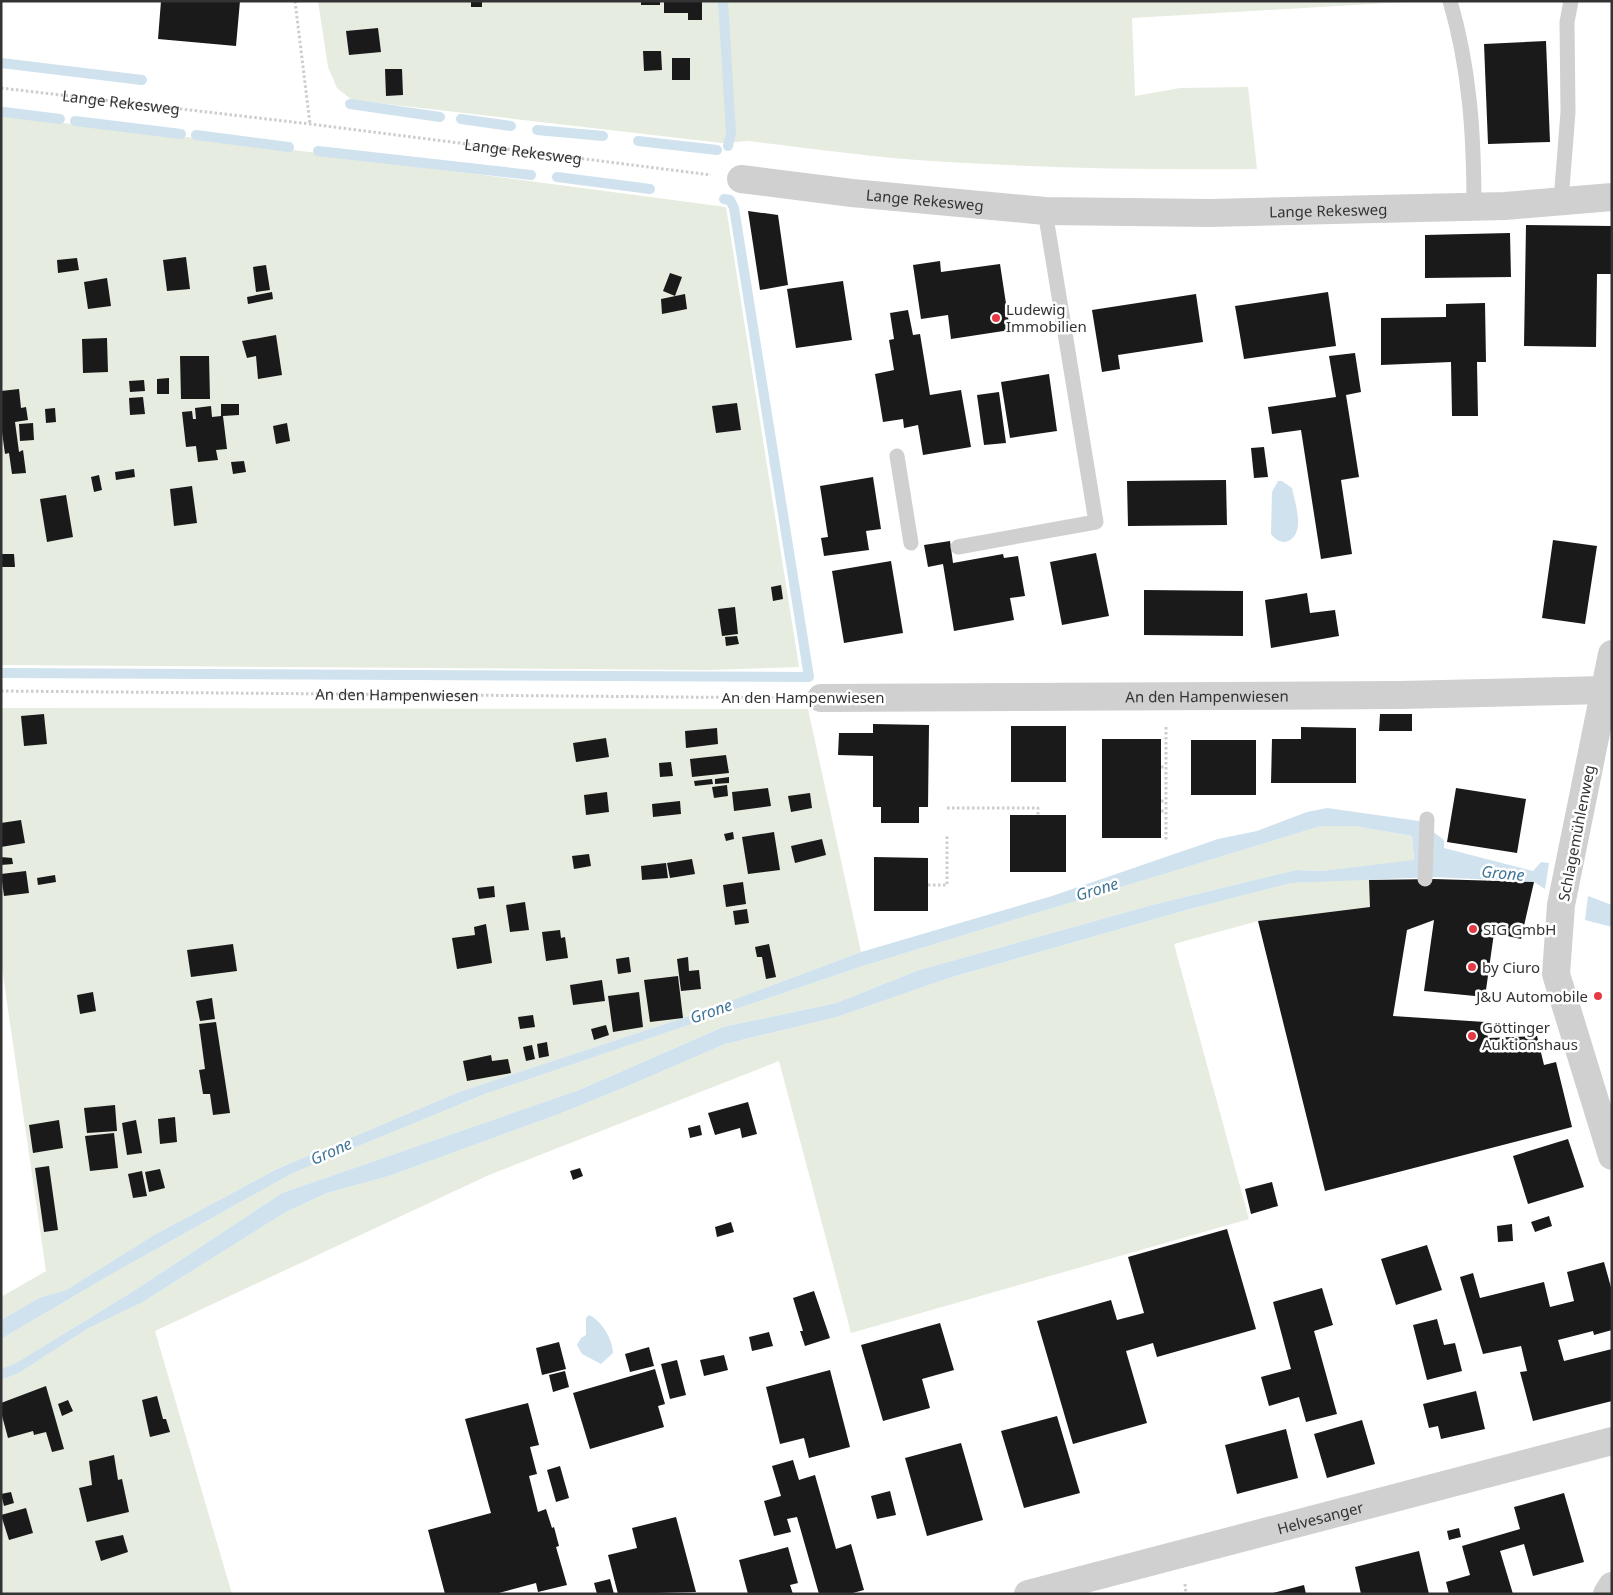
<svg xmlns="http://www.w3.org/2000/svg" width="1613" height="1595" font-family="'Noto Sans',sans-serif">
	<rect width="100%" height="100%" fill="#fff"/>
	<!-- green -->
	<path fill="#e6ecdf" d="M318 1H1421L1132 18 1135 96 1180 88 1248 87 1257 169C1149 170 1040 168 932 161 871 157 809 148 748 141L722 143 352 100 337 88 328 67Z
		M1 116 249 144 726 207 799 667 707 670 1 665Z
		M1 708 808 709 861 952 695 1014 459 1092 277 1169 154 1235 66 1290 39 1298 1 1320V1297L46 1271 1 961Z
		M1321 826H1354L1412 836 1414 861 1322 871 1296 870 1152 905 919 970 836 1003 723 1027 579 1090 282 1193 132 1292 16 1363 1 1369V1339L117 1271 293 1173 485 1094 863 966Z
		M1370 878V907L1258 921 1174 944 1249 1219 851 1333 779 1061 489 1175 155 1331 232 1594H1V1380L19 1373 87 1329 141 1303 286 1212 327 1193 389 1176 559 1114 628 1086 725 1044 837 1017 949 978 1190 909 1292 883Z"/>
	<!-- water -->
	<path fill="#cfe2ee" d="M1278 481H1282L1292 488C1295 503 1306 533 1288 541 1281 544 1275 539 1271 534L1272 492Z
		M1327 808 1419 821 1444 840V848L1533 871 1541 862 1549 863 1545 889 1534 882 1433 877 1292 883 1190 909 949 978 837 1017 725 1044 628 1086 559 1114 389 1176 327 1193 286 1212 141 1303 87 1329 19 1373 1 1380V1369L16 1363 132 1292 282 1193 579 1090 723 1027 836 1003 919 970 1152 905 1296 870 1322 871 1414 860 1412 836 1354 826H1321L863 966 485 1094 293 1173 117 1271 1 1339V1320L39 1298 66 1290 154 1235 277 1169 459 1092 695 1014 861 952 1052 896 1218 839 1257 831 1307 812Z
		M1588 896 1612 905V927L1585 920Z
		M589 1315C602 1321 613 1340 613 1353L601 1364 582 1354 577 1345 581 1338 586 1335V1318Z"/>
	<g fill="none" stroke-linecap="round" stroke-linejoin="round">
		<!-- stream -->
		<path stroke="#cfe2ee" stroke-width="10" d="M723 1 731 133 728 146
			M1 63 142 80
			M350 104 440 117
			M4 112 60 119
			M461 119 511 126
			M75 121 181 134
			M537 130 603 136
			M196 135 289 147
			M638 141 717 150
			M318 151 531 175
			M557 177 650 189
			M1 673 809 677 734 208 730 200 724 199"/>
	</g>
	<!-- building -->
	<path fill="#1a1a1a" d="M161 1H240L236 46 158 39Z
		M471 1H482V7H471Z
		M641 1H660V5H641Z
		M664 1H702V20H688V13H664Z
		M378 28 381 52 349 55 346 31Z
		M1546 41 1550 142 1488 144 1484 44Z
		M643 51H661L662 70 644 71Z
		M672 58H690V80H672Z
		M385 69H402L403 95 386 96Z
		M748 211 778 215 788 285 760 290Z
		M1526 225 1612 226V274H1597L1596 347 1524 346Z
		M1510 233 1511 277 1425 278V235Z
		M186 257 190 289 167 291 163 260Z
		M77 258 79 270 58 273 57 260Z
		M940 261 941 272 1000 264 1010 330 951 339 948 315 921 319 913 265Z
		M266 265 270 290 256 292 253 267Z
		M670 273 682 277 675 296 663 291Z
		M107 278 111 306 88 309 84 282Z
		M843 281 852 340 796 348 787 289Z
		M272 292 273 299 248 304 247 297Z
		M1328 292 1336 346 1244 359 1235 306Z
		M685 294 687 309 662 314 661 299Z
		M1196 294 1203 342 1118 355 1120 369 1102 372 1092 310Z
		M1485 303 1486 362H1477L1478 416H1452L1451 362 1381 365V318L1446 317V304Z
		M908 310 913 335 920 334 930 395 961 390 971 447 923 455 918 425 904 428 903 419 883 422 875 374 894 370 889 340 894 339 890 313Z
		M276 335 282 375 258 379 256 356 247 358 242 341Z
		M107 338 108 372 83 373 82 339Z
		M1355 353 1361 392 1346 395 1359 477 1341 480 1352 554 1321 559 1301 430 1272 434 1268 407 1336 397 1329 356Z
		M180 356H209L210 399H181Z
		M1049 374 1057 431 1010 438 1001 382Z
		M169 378V394H157V379Z
		M144 380 145 391 130 392 129 381Z
		M19 389 21 408 26 407 28 420 15 422 19 452 23 450 26 473 12 474 9 453 5 454 1 425V391Z
		M999 392 1006 443 984 445 977 395Z
		M143 397 145 414 130 415 129 398Z
		M737 403 741 430 716 433 712 406Z
		M221 404H239V415L223 416 227 449 216 450 218 460 198 462 196 446 186 447 182 412 192 411 193 419H196L195 408 211 406 212 417 221 416Z
		M55 408 56 422 46 423 45 409Z
		M33 423 34 440 20 441 19 424Z
		M287 423 290 441 276 444 273 426Z
		M1264 447 1268 477 1254 478 1251 448Z
		M244 461 246 472 233 474 231 462Z
		M134 469 135 477 116 480 115 472Z
		M99 475 102 490 94 492 91 477Z
		M873 477 881 529 866 531 869 550 824 556 821 538 828 537 820 486Z
		M1226 480 1227 525 1128 526 1127 481Z
		M192 486 197 523 174 526 170 489Z
		M66 495 73 537 47 542 40 499Z
		M1553 540 1597 546 1585 624 1542 618Z
		M950 541 953 563 1003 554 1004 558 1018 556 1025 596 1010 598 1014 620 954 631 943 564 928 567 924 545Z
		M1096 553 1109 616 1062 625 1050 562Z
		M2 554H14L15 567H2Z
		M891 561 903 633 844 643 832 571Z
		M781 585 783 599 773 601 771 587Z
		M1144 590 1243 591V636L1144 635Z
		M1307 593 1310 613 1335 610 1339 636 1271 648 1265 600Z
		M735 607 738 634 722 636 718 609Z
		M737 636 739 644 726 646 725 637Z
		M44 714 47 744 24 746 21 716Z
		M1380 714H1412V731H1379Z
		M873 724 929 725 928 807H919V823H881V807H873V756L838 755 839 733H873Z
		M1011 726H1066V782H1011Z
		M1301 727 1356 728V783H1271L1272 739H1301Z
		M717 728 718 744 686 748 685 731Z
		M606 738 609 757 576 762 573 743Z
		M1102 739H1161V838H1102Z
		M1191 740H1256V795H1191Z
		M726 755 729 773 692 777 690 759Z
		M671 762 673 776 660 777 659 763Z
		M729 777V783L715 784V779Z
		M712 779 713 784 695 786 694 781Z
		M727 785 728 796 714 798 712 787Z
		M768 788 771 806 734 811 732 792Z
		M1456 788 1526 799 1517 853 1447 842Z
		M607 792 609 812 586 815 584 795Z
		M810 793 812 808 791 812 788 796Z
		M680 801 681 814 653 817 652 804Z
		M1010 815H1066V872H1010Z
		M21 820 25 843 1 847V823Z
		M733 832 734 839 726 841 724 834Z
		M774 832 780 870 748 874 742 837Z
		M822 839 826 855 795 863 791 846Z
		M589 854 591 866 574 869 572 856Z
		M1 857 12 858 13 864 1 865Z
		M874 857 928 858V911H874Z
		M692 859 695 874 670 878 667 863Z
		M666 863 668 878 642 880 641 866Z
		M26 871 29 893 4 896 1 874Z
		M55 875 56 882 38 885 37 878Z
		M1433 879 1534 882 1521 939 1494 933 1485 997 1424 991 1434 920 1407 930 1393 1016 1485 1022 1488 1038 1537 1036 1544 1065 1556 1062 1572 1127 1325 1191 1258 921 1370 907 1369 880Z
		M743 882 746 904 726 907 723 885Z
		M494 886 495 897 479 899 477 888Z
		M525 902 529 930 510 932 506 905Z
		M747 909 749 923 735 925 733 911Z
		M486 924 492 963 457 969 452 938 475 935 474 927Z
		M560 930 561 938 565 937 568 958 546 961 542 932Z
		M233 944 237 971 191 977 187 950Z
		M769 944 776 977 766 979 762 957H757L755 947Z
		M629 957 631 972 618 974 616 959Z
		M688 957 689 971 699 970 701 989 681 991 677 959Z
		M678 976 683 1018 650 1022 644 980Z
		M602 980 605 1001 573 1005 570 985Z
		M93 992 96 1011 80 1014 77 995Z
		M639 992 643 1027 613 1032 608 996Z
		M212 998 215 1019 200 1021 196 1001Z
		M533 1015 535 1027 520 1029 518 1017Z
		M216 1022 230 1113 213 1115 210 1094H203L199 1070 205 1069 199 1024Z
		M606 1025 609 1035 594 1040 591 1029Z
		M547 1042 549 1056 539 1058 537 1044Z
		M532 1045 535 1059 526 1061 523 1047Z
		M491 1055 492 1061 508 1059 511 1073 467 1081 463 1061Z
		M748 1102 757 1134 742 1138 740 1128 715 1135 708 1113Z
		M115 1105 117 1131 87 1133 84 1108Z
		M175 1117 177 1142 160 1144 158 1119Z
		M59 1120 63 1148 33 1153 29 1125Z
		M136 1120 142 1153 127 1155 122 1123Z
		M700 1125 702 1135 690 1138 688 1128Z
		M114 1133 118 1168 90 1171 85 1136Z
		M1568 1139 1584 1187 1528 1204 1513 1156Z
		M49 1166 58 1230 44 1232 35 1168Z
		M580 1168 583 1176 573 1180 570 1171Z
		M160 1169 165 1188 149 1192 145 1172Z
		M142 1171 147 1196 133 1198 128 1174Z
		M1272 1182 1278 1206 1251 1214 1245 1189Z
		M1549 1216 1552 1226 1535 1232 1531 1222Z
		M731 1222 734 1232 717 1237 715 1227Z
		M1512 1224 1513 1241 1498 1242 1497 1226Z
		M1227 1229 1256 1329 1157 1357 1153 1343 1126 1351 1147 1423 1073 1444 1037 1321 1111 1300 1117 1320 1144 1313 1128 1257Z
		M1427 1245 1442 1290 1396 1305 1381 1259Z
		M1604 1262 1612 1291V1330L1594 1335 1593 1331 1558 1340 1564 1361 1612 1349V1401L1533 1421 1520 1372 1527 1371 1521 1346 1483 1354 1460 1277 1473 1273 1480 1298 1544 1282 1550 1307 1574 1301 1567 1272Z
		M1322 1288 1333 1325 1314 1331 1337 1414 1306 1422 1299 1397 1269 1406 1261 1377 1291 1369 1273 1302Z
		M814 1291 830 1338 805 1346 800 1331H803L793 1298Z
		M1437 1319 1444 1345 1455 1343 1462 1371 1427 1380 1413 1325Z
		M940 1323 954 1370 922 1379 930 1408 883 1421 861 1345Z
		M769 1332 773 1346 752 1351 749 1337Z
		M559 1342 566 1369 542 1375 536 1348Z
		M649 1347 654 1366 630 1372 625 1354Z
		M724 1355 728 1370 704 1376 700 1360Z
		M677 1360 686 1395 670 1399 661 1364Z
		M655 1369 665 1404 658 1406 664 1427 590 1449 573 1393Z
		M830 1370 850 1447 809 1458 804 1438 780 1444 766 1387Z
		M565 1371 569 1387 553 1392 549 1375Z
		M46 1386 64 1449 52 1452 46 1432 34 1435 33 1431 8 1438 1 1412V1403Z
		M1476 1391 1485 1429 1441 1439 1438 1426 1429 1428 1423 1404Z
		M157 1396 163 1419H166L170 1432 150 1437 142 1400Z
		M68 1400 73 1411 62 1416 58 1404Z
		M528 1403 539 1445 530 1447 537 1474 529 1476 538 1512 546 1509 552 1528 554 1527 559 1546 556 1547 567 1585 538 1592 536 1583 495 1594H445L428 1530 491 1513 465 1419Z
		M1057 1416 1080 1493 1024 1508 1001 1431Z
		M1362 1420 1375 1464 1327 1478 1314 1434Z
		M1286 1429 1298 1478 1237 1494 1225 1445Z
		M961 1443 983 1520 927 1536 905 1458Z
		M114 1455 118 1480 122 1479 129 1512 87 1522 79 1488 92 1485 89 1461Z
		M793 1460 799 1480 815 1475 836 1549 851 1544 864 1590 849 1594H819L797 1517 787 1519 791 1532 774 1536 764 1501 781 1496 772 1466Z
		M560 1466 569 1498 556 1502 547 1470Z
		M890 1491 896 1515 877 1519 871 1496Z
		M11 1492 14 1503 4 1506 1 1494Z
		M1564 1493 1584 1562 1533 1576 1524 1544 1500 1551 1513 1594H1449L1446 1582 1470 1575 1462 1546 1520 1529 1514 1507Z
		M26 1508 33 1533 9 1540 1 1515Z
		M676 1517 696 1592 618 1594 608 1555 637 1548 632 1528Z
		M1459 1528 1461 1537 1449 1540 1447 1531Z
		M123 1535 128 1552 101 1561 95 1541Z
		M788 1547 798 1583 790 1585 793 1594H748L739 1560Z
		M1419 1551 1429 1594H1361L1355 1567Z
		M610 1579 614 1594H597L594 1583Z
		M1304 1585 1306 1594H1273V1593Z"/>
	<g fill="none" stroke-linecap="round" stroke-linejoin="round">
		<!-- path -->
		<g stroke="#cdcdcd" stroke-width="3" stroke-dasharray="2.5 2.5" stroke-linecap="butt">
			<path d="M295 1 310 124"/>
			<path id="s1" d="M1 88 310 124 711 175"/>
			<path id="s2" d="M1 691 791 698"/>
			<path d="M1166 727V841"/>
			<path d="M1161 767H1166"/>
			<path d="M1161 801H1166"/>
			<path d="M947 808H1038V815"/>
			<path d="M1161 811H1166"/>
			<path d="M928 885H947V834"/>
			<path d="M1185 1584 1186 1594"/>
		</g>
		<!-- lane -->
		<path stroke="#d0d0d0" stroke-width="15" d="M1450 1C1470 69 1474 136 1474 207
			M1561 201 1568 112 1567 22 1571 1
			M897 456 911 543
			M958 547 1096 522 1045 211
			M1425 879 1427 819"/>
		<!-- street -->
		<g stroke="#d0d0d0" stroke-width="28">
			<path id="s3" d="M741 179 852 193 1045 211 1210 213 1505 206 1612 197"/>
			<path d="M1612 654 1561 905 1556 974 1612 1156"/>
			<path id="s4" d="M821 698 1400 695 1604 690"/>
			<path id="s5" d="M1028 1594 1612 1441"/>
			<path d="M1607 1594 1612 1586"/>
		</g>
	</g>
	<!-- markers -->
	<g fill="#e63946" stroke="#fff" stroke-width="2">
		<circle cx="996" cy="318" r="5"/>
		<circle cx="1473" cy="929" r="5"/>
		<circle cx="1472" cy="967" r="5"/>
		<circle cx="1598" cy="996" r="5"/>
		<circle cx="1472" cy="1036" r="5"/>
	</g>
	<g text-anchor="middle" dominant-baseline="central" stroke-width="5" stroke-linejoin="round" paint-order="stroke">
		<!-- street labels -->
		<g font-size="15" fill="#333" stroke="#fff">
			<text stroke="none"><textPath href="#s1" startOffset="121">Lange Rekesweg</textPath></text>
			<text stroke="none"><textPath href="#s1" startOffset="526">Lange Rekesweg</textPath></text>
			<text stroke="none"><textPath href="#s3" startOffset="185">Lange Rekesweg</textPath></text>
			<text stroke="none"><textPath href="#s3" startOffset="589">Lange Rekesweg</textPath></text>
			<text stroke="none"><textPath href="#s2" startOffset="396">An den Hampenwiesen</textPath></text>
			<text stroke="none"><textPath href="#s4" startOffset="386">An den Hampenwiesen</textPath></text>
			<text x="803" y="697">An den Hampenwiesen</text>
			<text transform="translate(1576 833) rotate(-79)">Schlagemühlenweg</text>
			<text stroke="none"><textPath href="#s5" startOffset="302">Helvesanger</textPath></text>
		</g>
		<!-- poi labels -->
		<g font-size="15" fill="#333" stroke="#fff" text-anchor="start">
			<text x="1006" y="309">Ludewig<tspan x="1006" dy="17">Immobilien</tspan></text>
			<text x="1483" y="929">SIG GmbH</text>
			<text x="1482" y="967">by Ciuro</text>
			<text x="1588" y="996" text-anchor="end">J&amp;U Automobile</text>
			<text x="1482" y="1027">Göttinger<tspan x="1482" dy="17">Auktionshaus</tspan></text>
		</g>
		<!-- water labels -->
		<g font-size="16" font-style="italic" fill="#3f7597" stroke="#fff">
			<text transform="translate(1503 873) rotate(5)">Grone</text>
			<text transform="translate(1097 889) rotate(-17)">Grone</text>
			<text transform="translate(711 1011) rotate(-19)">Grone</text>
			<text transform="translate(331 1151) rotate(-24)">Grone</text>
		</g>
	</g>
	<!-- border -->
	<rect width="1613" height="1595" fill="none" stroke="#333333" stroke-width="5"/>
</svg>
